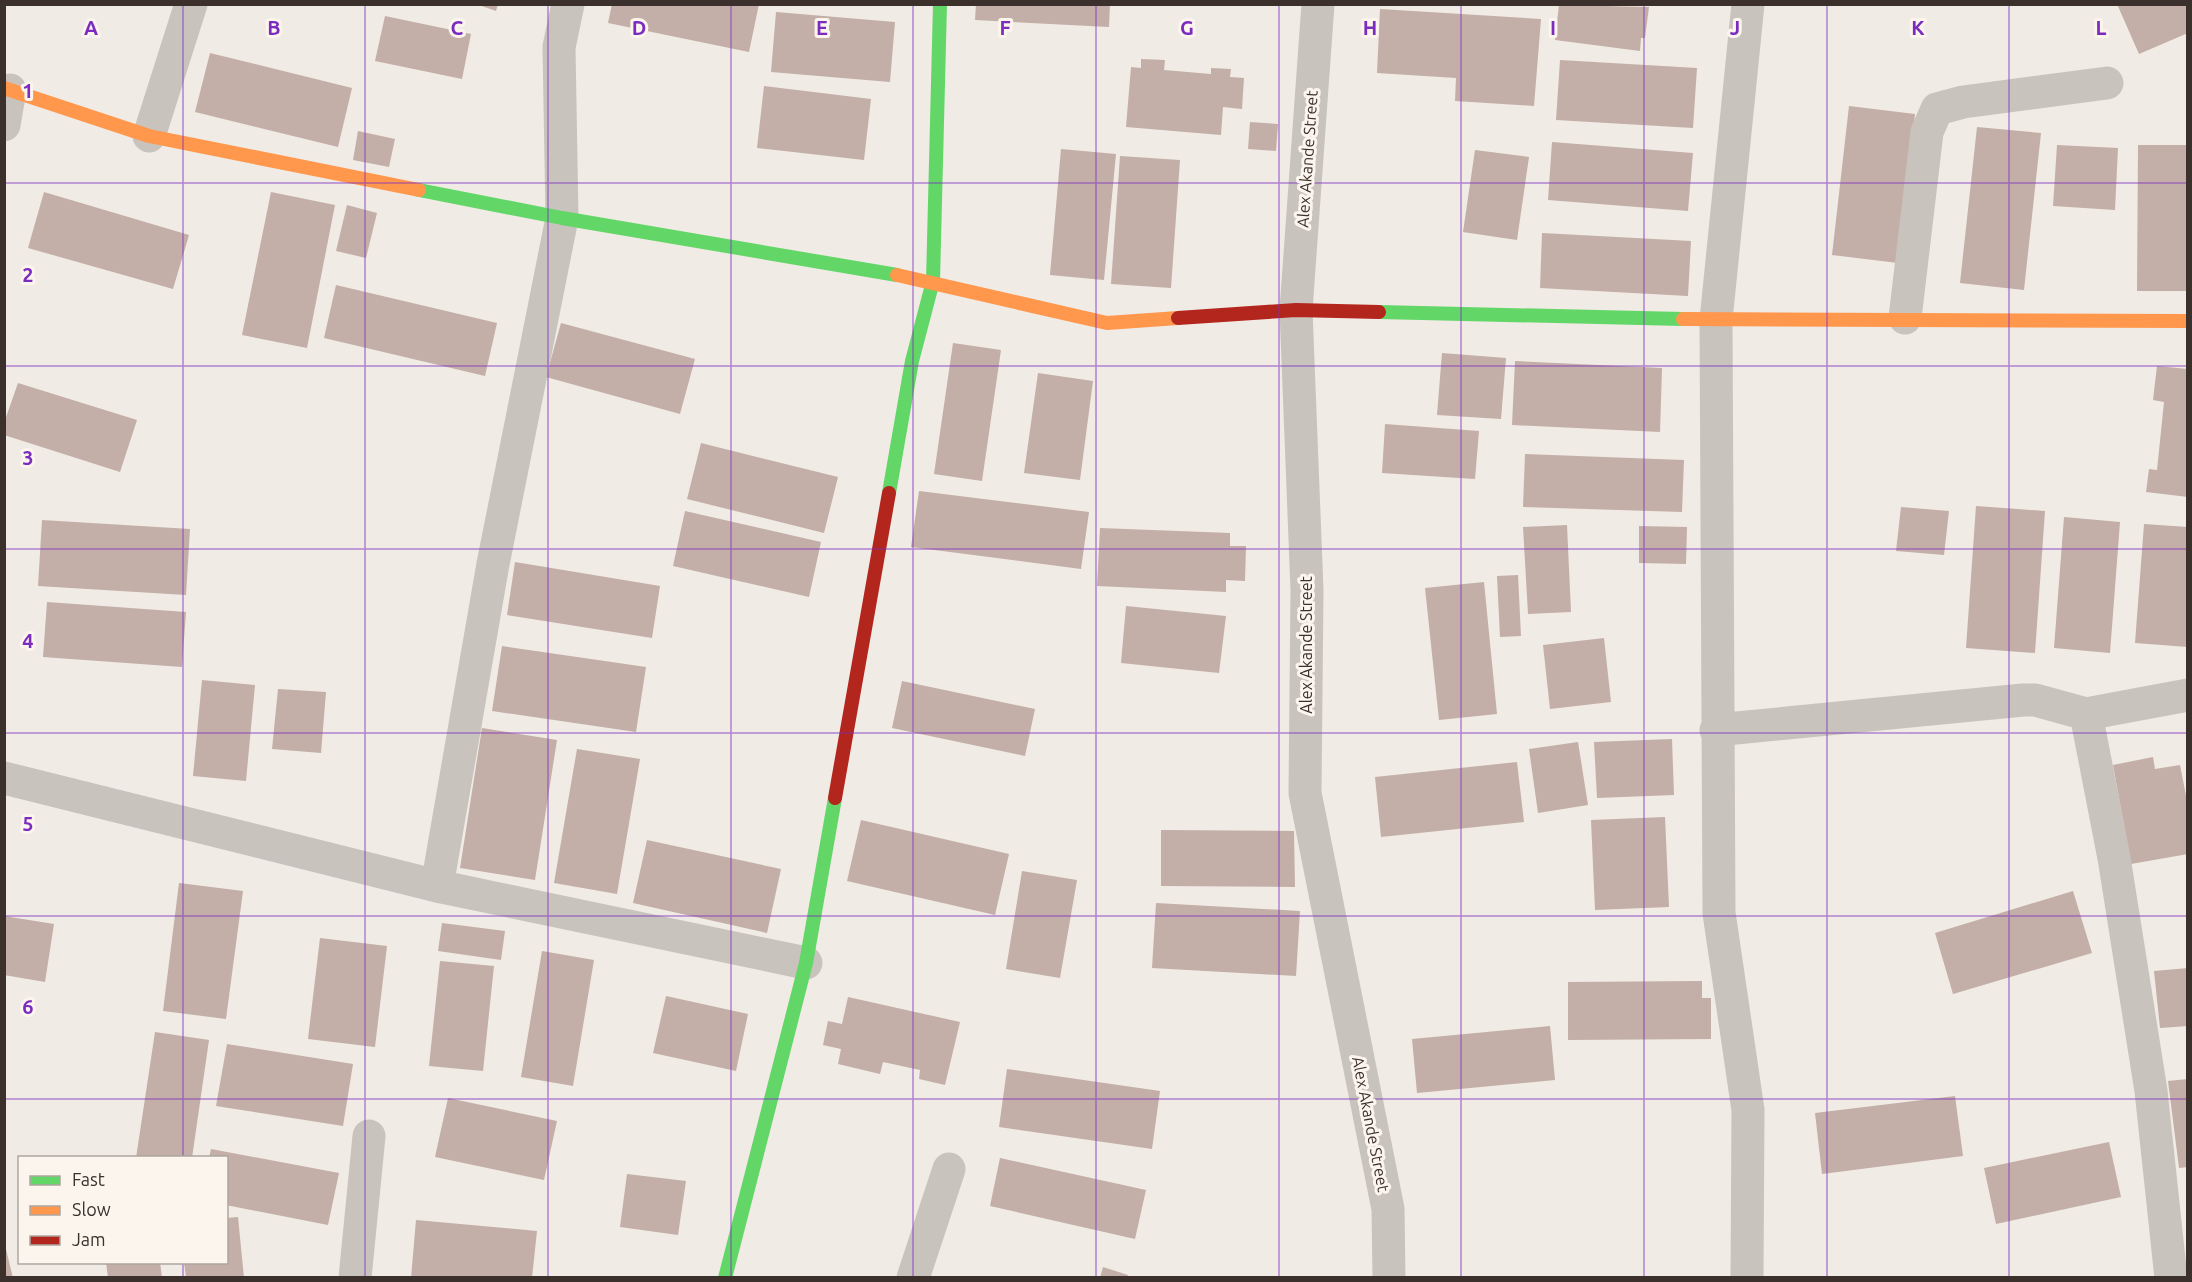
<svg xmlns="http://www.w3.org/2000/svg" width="2192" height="1282" font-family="Ubuntu,sans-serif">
	<rect width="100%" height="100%" fill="#f0ebe5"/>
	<!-- building -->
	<path fill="#c3afa7" d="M476 4H498L496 11Z
		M612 4H759L749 52 608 23Z
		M976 4H1110L1109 27 975 20Z
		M2117 4H2188V33L2139 54Z
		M1559 5 1649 7 1645 38H1641L1640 51 1555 40Z
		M1380 9 1541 19 1534 106 1455 101 1456 78 1377 73Z
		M776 12 895 22 890 82 771 72Z
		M385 16 471 34 462 79 375 61Z
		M210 53 352 88 338 147 195 112Z
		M1141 59 1165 60 1164 70 1211 74V68L1231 69 1230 77 1244 78 1242 109 1223 107 1221 135 1126 127 1131 67 1141 68Z
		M1560 60 1697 68 1693 128 1556 120Z
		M764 86 871 99 864 160 757 148Z
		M1849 106 1915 114 1898 263 1832 255Z
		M1250 122 1278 124 1276 151 1248 149Z
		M1977 127 2041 133 2024 290 1960 283Z
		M358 131 395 139 389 167 353 160Z
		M1552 142 1693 153 1688 211 1548 200Z
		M2057 145 2118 148 2115 210 2053 206Z
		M2138 145H2188V291H2137Z
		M1061 149 1116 154 1104 280 1050 275Z
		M1475 150 1529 157 1517 240 1463 232Z
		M1120 156 1180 160 1171 288 1111 284Z
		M44 192 189 235 173 289 28 248Z
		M271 192 335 205 307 348 242 335Z
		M347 205 377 213 366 258 336 251Z
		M1542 233 1691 241 1688 296 1540 288Z
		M336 285 497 323 485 376 324 338Z
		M561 323 695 359 680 414 546 377Z
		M953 343 1001 350 982 481 934 474Z
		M1442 353 1506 358 1501 419 1437 415Z
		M1515 361 1662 368 1660 432 1512 425Z
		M2157 366 2188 369V497L2146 492 2149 469 2157 470 2164 402 2153 400Z
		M1038 373 1093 381 1080 480 1024 473Z
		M18 383 137 420 120 472 4 435V423Z
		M1385 424 1479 431 1475 479 1382 473Z
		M701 443 838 477 824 533 687 499Z
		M1525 454 1684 460 1682 512 1523 507Z
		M919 491 1089 512 1081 569 911 547Z
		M1976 506 2045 511 2035 653 1966 648Z
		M1901 507 1949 511 1944 555 1896 551Z
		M685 511 821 542 809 597 673 566Z
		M2064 517 2120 522 2110 653 2054 648Z
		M42 520 190 529 186 595 38 586Z
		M2144 524 2188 527V647L2135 643Z
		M1567 525 1571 612 1528 614 1523 527Z
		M1639 526 1687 527 1686 564 1639 563Z
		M1100 528 1230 533V546H1246L1245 581 1226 580V592L1097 586Z
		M515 562 660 586 652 638 507 615Z
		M1518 575 1521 636 1500 637 1497 576Z
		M1484 582 1497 714 1439 720 1425 588Z
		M47 602 186 612 182 667 43 657Z
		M1126 606 1226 616 1219 673 1121 663Z
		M1604 638 1611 702 1550 709 1543 645Z
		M502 646 646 667 636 732 492 711Z
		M202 680 255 685 246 781 193 776Z
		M902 681 1035 709 1025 756 892 728Z
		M278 689 326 692 321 753 272 749Z
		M482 728 557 740 535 880 460 868Z
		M1672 739 1674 795 1597 798 1594 742Z
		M1578 742 1588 805 1538 813 1529 749Z
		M577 749 640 759 617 894 554 883Z
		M2153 757 2155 769 2180 765 2188 806V854L2131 864 2113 765Z
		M1517 762 1524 822 1381 837 1375 777Z
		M1665 817 1669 907 1595 910 1591 820Z
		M861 820 1009 854 995 915 847 881Z
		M1161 830 1294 831 1295 887 1161 886Z
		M647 840 781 869 767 933 633 903Z
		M1022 871 1077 880 1060 978 1006 969Z
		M179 883 243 891 226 1019 163 1011Z
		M2073 891 2092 953 1953 994 1935 933Z
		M1156 903 1300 911 1296 976 1152 968Z
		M4 916 54 924 45 982 4 975Z
		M442 923 505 931 501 960 438 951Z
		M320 938 387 946 375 1047 308 1039Z
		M542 951 594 960 573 1086 521 1077Z
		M440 961 494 966 483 1071 429 1066Z
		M2188 968V1026L2160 1028 2154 971Z
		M1702 981V998H1711V1039L1568 1040V982Z
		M666 996 748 1014 736 1071 653 1053Z
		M848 997 960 1022 945 1085 919 1079 920 1070 883 1062 880 1074 838 1064 841 1049 823 1045 828 1021 842 1024Z
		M1550 1026 1555 1080 1417 1093 1412 1039Z
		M155 1032 209 1040 192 1158H136Z
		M227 1044 353 1064 343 1126 216 1106Z
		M1007 1069 1160 1091 1152 1149 999 1127Z
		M2188 1079V1167L2179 1168 2168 1081Z
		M1955 1096 1963 1156 1822 1174 1815 1113Z
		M448 1098 557 1121 544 1180 435 1157Z
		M2109 1142 2121 1197 1996 1224 1984 1168Z
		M211 1149 339 1173 328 1225 226 1205V1158H209Z
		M1000 1158 1146 1190 1135 1239 990 1206Z
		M627 1174 686 1181 678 1235 620 1227Z
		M238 1217 244 1278H186L184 1262H226V1218Z
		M416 1220 537 1231 532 1278H411Z
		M4 1245H5L13 1278H4Z
		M106 1262H160L162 1278H108Z
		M1103 1267 1128 1275 1127 1278H1100Z"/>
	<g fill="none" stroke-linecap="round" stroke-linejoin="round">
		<!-- street -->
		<path stroke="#c9c3be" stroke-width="33" d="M1318 4 1296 310 1307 590 1305 793 1388 1209 1389 1278
			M4 125 10 90
			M149 136 191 4
			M1905 318 1927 132 1937 109 1963 102 2107 83
			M2086 714 2188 695
			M1716 730 2023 700H2035L2086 714 2114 858 2151 1091 2171 1278
			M4 778 437 886 806 963
			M437 886 493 564 562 218 559 47 568 4
			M355 1278 369 1136
			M913 1278 949 1169
			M1747 1278 1748 1110 1719 913 1716 320 1748 4"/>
		<!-- fast -->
		<path stroke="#63d668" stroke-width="14" d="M419 190 562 218 897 275
			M1379 312 1683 319
			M889 493 912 361 933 281 940 4
			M725 1278 806 963 835 798"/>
		<!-- slow -->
		<path stroke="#ff974d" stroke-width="14" d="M4 88 149 136 419 190
			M897 275 1107 323 1178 318
			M1683 319 2188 321"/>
		<!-- jam -->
		<path stroke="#b3261e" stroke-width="14" d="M1178 318 1296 310 1379 312
			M835 798 889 493"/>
	</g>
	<!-- grid -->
	<path fill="none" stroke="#7b2cbf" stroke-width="1.5" stroke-opacity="0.55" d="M183 4V1158M365 4V1278M548 4V1278M731 4V1278M913 4V1278M1096 4V1278M1279 4V1278M1461 4V1278M1644 4V1278M1827 4V1278M2009 4V1278M4 183H2188M4 366H2188M4 549H2188M4 733H2188M4 916H2188M4 1099H2188M183 1262V1278"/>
	<g text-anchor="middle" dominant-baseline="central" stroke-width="6" stroke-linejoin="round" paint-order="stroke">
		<!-- street labels -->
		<g font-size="16" fill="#3b302b" stroke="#fbf5ee">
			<text transform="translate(1307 159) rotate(-86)">Alex Akande Street</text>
			<text transform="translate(1306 645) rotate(-90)">Alex Akande Street</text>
			<text transform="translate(1371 1124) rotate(79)">Alex Akande Street</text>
		</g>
	</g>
	<g font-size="20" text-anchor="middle" font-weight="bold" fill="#7b2cbf" stroke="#fbf5ee" stroke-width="6" stroke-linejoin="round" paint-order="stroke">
		<text x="91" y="35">A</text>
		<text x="274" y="35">B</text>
		<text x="457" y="35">C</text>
		<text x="639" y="35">D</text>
		<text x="822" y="35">E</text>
		<text x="1005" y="35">F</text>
		<text x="1187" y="35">G</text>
		<text x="1370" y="35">H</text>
		<text x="1553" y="35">I</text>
		<text x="1735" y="35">J</text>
		<text x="1918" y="35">K</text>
		<text x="2101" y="35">L</text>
		<text x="28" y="98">1</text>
		<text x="28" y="282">2</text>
		<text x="28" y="465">3</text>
		<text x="28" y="648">4</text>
		<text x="28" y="831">5</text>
		<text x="28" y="1014">6</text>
	</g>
	<!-- border -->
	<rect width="2192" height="1282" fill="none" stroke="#3b302b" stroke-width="12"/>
	<!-- legend -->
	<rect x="18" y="1156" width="210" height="108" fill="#fbf5ee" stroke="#aea6a0" stroke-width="1.5"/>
	<rect x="30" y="1176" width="30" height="9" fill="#63d668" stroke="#aea6a0" stroke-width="1.5"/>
	<text x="72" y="1186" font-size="18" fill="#3b302b">Fast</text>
	<rect x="30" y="1206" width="30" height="9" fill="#ff974d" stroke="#aea6a0" stroke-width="1.5"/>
	<text x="72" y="1216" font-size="18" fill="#3b302b">Slow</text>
	<rect x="30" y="1236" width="30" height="9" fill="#b3261e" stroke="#aea6a0" stroke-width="1.5"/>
	<text x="72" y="1246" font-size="18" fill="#3b302b">Jam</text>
</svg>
